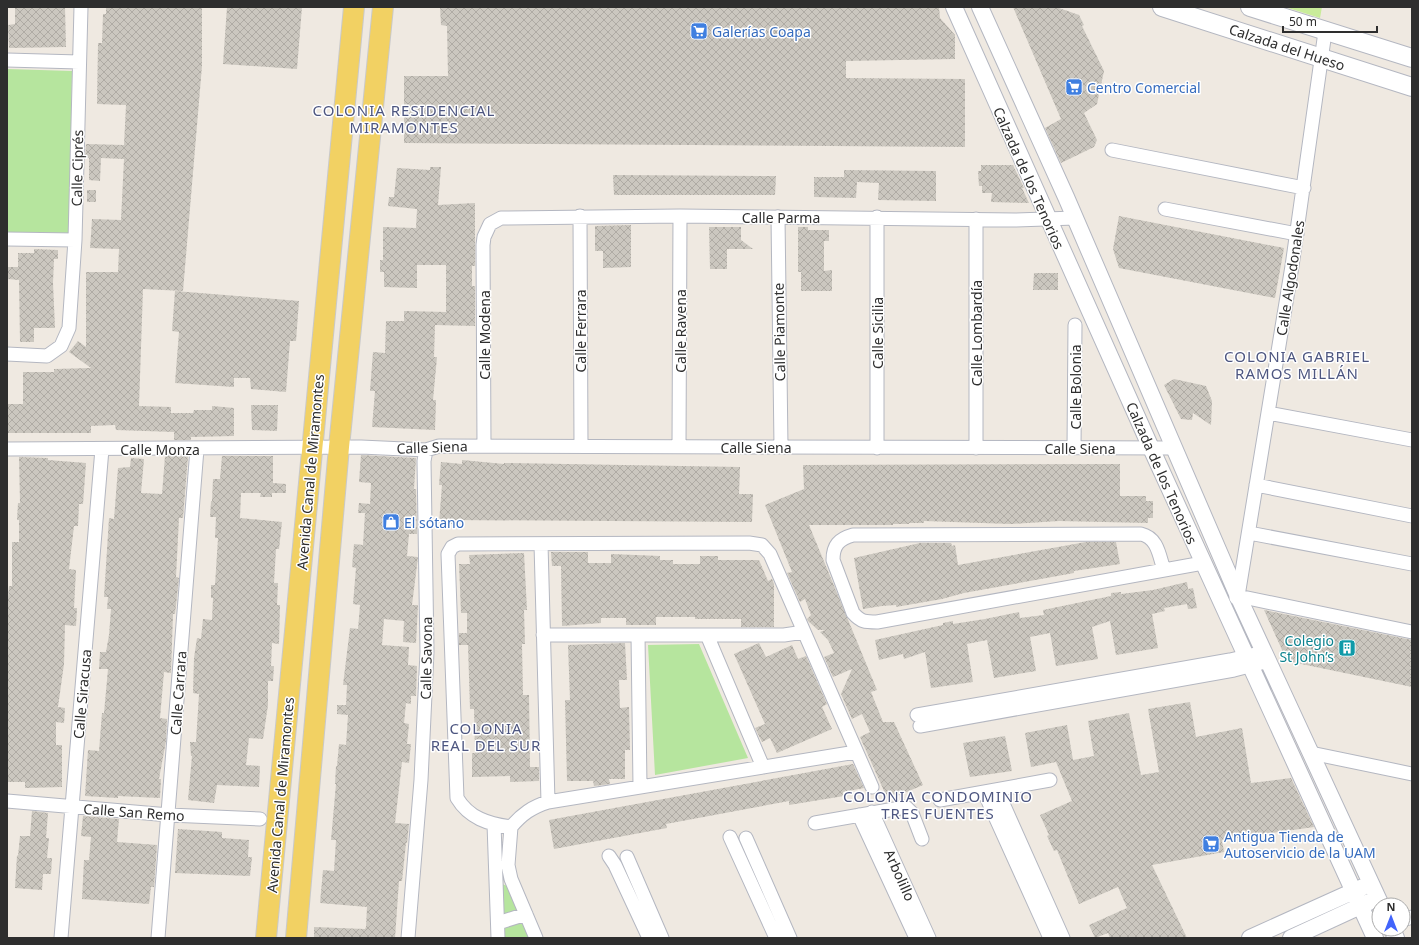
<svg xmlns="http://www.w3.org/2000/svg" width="1419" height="945" font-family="'Noto Sans',sans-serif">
	<defs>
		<pattern id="building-cross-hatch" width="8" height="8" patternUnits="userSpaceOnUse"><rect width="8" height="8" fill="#cbc7bf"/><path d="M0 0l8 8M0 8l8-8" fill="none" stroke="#afaba4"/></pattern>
	</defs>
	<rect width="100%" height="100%" fill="#efe9e1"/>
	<!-- grass -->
	<path fill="#b6e59e" d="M7 69 72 71 69 233 7 232Z
		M699 644 748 758 655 775 648 645Z
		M502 884 510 887 531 938H503Z"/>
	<!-- pitch -->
	<path fill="#c9ec9a" d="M1285 7H1322L1320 18Z"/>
	<!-- building -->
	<path fill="url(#building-cross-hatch)" d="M15 7H65L66 47 9 48 8 25 15 24Z
		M106 7H202V66L183 291 143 289 139 406 171 407V413H193L194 410H212V406L234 408V436L191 437V440H174V432L116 430 115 425 91 426V433H7V404H23V372H54V369L91 368 69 352 78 341 86 347V272H118L119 249 90 248 91 235 92 219 121 220 124 159 101 158 100 181 89 180V158H85L86 144 124 145 126 105 97 104 98 43H102L103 14H106Z
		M227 7H302L297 69 223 64Z
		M440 7H939L940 18 955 35V59L846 61V78L965 79V147L404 143V76H448L447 26 441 25Z
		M1013 7H1056L1079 15 1084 25 1082 26 1104 71 1097 104 1084 113 1097 140 1094 147 1061 163 1045 128 1061 119Z
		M981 165H1013L1024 188H1022L1029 203 991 202 992 193H982V186H979L978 171H981Z
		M430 167H441L438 205 475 203V266H472V286H475V326L435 325 434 357H437L433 400H436L435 430 372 427 375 391H370L373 352 385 353 386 321H404V311L446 312V265H417V288L384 287V272H380V260H383V227L416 228 417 209 388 206 389 197H394L397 168 430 170Z
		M844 170 936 171V201L878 200 879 183 857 182 856 198 814 197V177H844Z
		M613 175 776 176 775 195H614Z
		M87 190H96V202H87Z
		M1119 216 1284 248 1275 298 1119 268 1113 249Z
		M631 225V267L603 268V251H595V226Z
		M709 227H741V240L753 249H727V269H710Z
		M798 227H808V230H829V241H824V271L832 270V291H801V272H798Z
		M34 249 58 250V259H54L53 283 55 328H34V342H20L19 280 7 279 8 267H18V253H34Z
		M1034 273H1058V290H1033Z
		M175 291 299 301 296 341H290L286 392 251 389 250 378H234V387L175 383 179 332 172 331Z
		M1174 379 1206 386 1212 401 1211 425 1193 413 1192 420 1181 419 1164 385Z
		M251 405H278L277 431 252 430Z
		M361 455 416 458 414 489H416L417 534H409L407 556 418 557 412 605H418L416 643 403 642 404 621 384 619 382 645 409 647 408 665 417 666 416 696H411V704L406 703 404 723 409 724 407 744H411L409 763 402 762 395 823 409 824 407 843H406L402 881H399L395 938H314V927L365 929 366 927 367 907 320 903 323 870 334 871 336 840H331L336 784H335L336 766H337L339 744 346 745 348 715 337 714V705H346L347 685H343L350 628 358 629 360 605 353 604 356 568 352 567 354 544 363 545 365 513H358L359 503 370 504 371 483 359 482Z
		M165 456H188L183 518H179L176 577 179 578 175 614H173L171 673 164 672 160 718 167 719 166 741 159 779H161L160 798 118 796V798L85 796 88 750 99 751 102 713H104L108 669H99L100 652H106L109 635 111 609H107L108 597H104L109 518 114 519 118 468 130 467 131 458 144 459 141 493 162 494Z
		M222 456H273V483L286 484V493H272V497H260L261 493H241L240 518 282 522 279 549H276L274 583H278L277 605H280L279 644 272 643 271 666H274L273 681H268V705L263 739 249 738 246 765 260 766 259 787 217 785 214 803 188 800 192 756H191L190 742H196L199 694 193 693 194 658 197 638 201 639 203 619 212 620 213 598H211V585H215L218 538H215L216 517H210L211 501H212L213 479H220Z
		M19 457 48 458V460L86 463 83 504H79L78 526H74L69 569 76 570 74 608H77L76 626 65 625 64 664 58 707 65 708 64 723 56 722V745H62V787L25 788V782H7V608L9 586H12V542H19V520H17L18 503H20Z
		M462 460 504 464V463L740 467 739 494H753L752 522 452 520V524L439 523 442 485H439L441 462 462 464Z
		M1120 464V496H1146V501H1153V518H1148V523L1059 521 1011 524 924 521V523H909V524H893V525H809L877 690 871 692 883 722H894L923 785 888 800 860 737 870 732 862 714 852 719 841 694 852 669 833 677 824 657 834 653 828 640 820 632 825 630H818L808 621 807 619 811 615 805 599 800 602 787 573 792 572 765 505 804 489 803 465Z
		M1086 542H1116L1120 564 1074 571V573L964 593 942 599 896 607V605L882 606 863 609 854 558 920 543H951L952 546 955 545 958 565Z
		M551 552H588V563H611V554L660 556V560H673V564H700V556H718V560H759L768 581 772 579 774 584V627H741V619H695V617H656V625H626V618H601V623L562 626 561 566H552Z
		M524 553 527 610H524L525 644H522L523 695H529L530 767H539V781L510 782V776L472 777V753H475L474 709H470L468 645H459V633H467V613H461L459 564H470L469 555Z
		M1187 582 1188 589 1193 588 1197 608 1188 609 1187 604 1164 608 1165 611 1152 614 1158 648 1116 655 1110 621 1092 627 1098 659 1056 666 1050 633 1030 637 1036 671 994 678 987 640 967 644 973 682 931 688 925 652 904 659 903 654 879 660 875 640 943 625V623L953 621V624L985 619 1019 612 1020 618 1044 615 1043 610 1111 596V593L1121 592V594L1153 590Z
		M1264 610 1412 640V687L1287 661Z
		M625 643 627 680H619L620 708 629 707 630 750H625V779H609L610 784 594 786 593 781H567L565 700H570L568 645Z
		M759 643 766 657 792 645 798 659 806 656 827 704 822 707 832 729 777 753 770 738 762 742 755 728 765 724 734 654Z
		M1190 702 1196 737 1242 728 1251 783 1291 778 1314 827 1222 840 1224 852 1152 865 1187 938H1110L1108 933 1095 938 1089 925 1127 908 1118 887 1079 904 1057 850 1054 851 1047 836 1049 835 1040 815 1072 801 1056 762 1031 767 1025 733 1067 725 1073 760 1094 756 1088 721 1129 713 1141 775 1159 772 1148 709Z
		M1005 736 1012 771 970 777 963 743Z
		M853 764 864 788 843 792 844 796 789 805V801L666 824 667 828 554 849 549 820Z
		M32 811 48 813 46 838H49L47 858H52L51 874H43L42 890 15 888 17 855 18 856 20 836H30Z
		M83 816 119 819 117 842 157 845 154 887H151L149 904 82 899 84 860H89L91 837 81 836Z
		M178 829 222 832V838L249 840 248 857H252L250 876 175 873Z"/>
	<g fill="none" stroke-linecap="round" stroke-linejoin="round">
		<defs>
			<path id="minor" d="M7 60 79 62
				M1112 150 1304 188
				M1165 209 1297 234
				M580 216 581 446
				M778 217 781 447
				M877 217V448
				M976 219V448
				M7 239 75 240
				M7 354 47 356 61 346 69 328 75 240 81 7
				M1268 413 1412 440
				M484 446 483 245 484 237 490 224 501 218 680 216 1015 220 1075 218
				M679 447 680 216
				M1074 448 1075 325
				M7 449 361 447 426 450 439 446 1174 448
				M1256 485 1412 516
				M1249 533 1412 564
				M541 544 548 802
				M1164 570C1159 555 1158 538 1141 534L853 535C839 539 833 545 833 560L853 613C861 622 865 622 877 622L1203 563
				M1238 596 1412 632
				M1236 598 1238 596 1292 266 1325 32
				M543 635H784L804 632
				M638 635 640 787
				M707 635 763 767
				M917 715 1230 660 1264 652
				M920 726 1234 670 1269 661
				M856 752 548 802C532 807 522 814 511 827 488 824 469 818 457 798L448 554 452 547 458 544 749 543 762 545 770 554 872 787
				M1311 753 1412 774
				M997 790 1063 938
				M984 792 1050 938
				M940 800 1050 780
				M7 801 169 815 260 819
				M872 812 929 938
				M859 815 916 938
				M815 823 906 807 912 813 922 839
				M494 824 498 938
				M511 827 508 865 511 879 536 938
				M730 837 776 938
				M746 838 790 938
				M609 856 615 865 649 938
				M627 857 662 938
				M1403 920 1412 917
				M498 923 526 914
				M61 938 102 449
				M158 938 197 449
				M408 938 421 780 427 652 424 461 426 450"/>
			<path id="tertiary" d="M954 7 1151 448 1375 938
				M980 7 1066 197 1238 596 1381 905
				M1392 929 1396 938
				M1250 938 1363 887
				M1291 938 1369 902"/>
			<path id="secondary" d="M1162 7 1412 87
				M1250 7 1412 58"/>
			<path id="primary" d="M266 938 354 7
				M296 938 339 447 383 7"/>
		</defs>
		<!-- minor casing -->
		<use href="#minor" stroke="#b4b7c1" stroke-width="15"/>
		<!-- tertiary casing -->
		<use href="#tertiary" stroke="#b4b7c1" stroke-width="18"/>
		<!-- secondary casing -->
		<use href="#secondary" stroke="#b4b7c1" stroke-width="20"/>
		<!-- primary casing -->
		<use href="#primary" stroke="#c9c9c9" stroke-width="22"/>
		<!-- minor -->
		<use href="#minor" stroke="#fff" stroke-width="13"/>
		<!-- tertiary -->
		<use href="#tertiary" stroke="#fff" stroke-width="16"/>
		<!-- secondary -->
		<use href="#secondary" stroke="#fff" stroke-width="18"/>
		<!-- primary -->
		<use href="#primary" stroke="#f2d163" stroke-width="20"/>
	</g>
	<!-- icons -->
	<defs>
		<symbol id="supermarket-square" viewBox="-11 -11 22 22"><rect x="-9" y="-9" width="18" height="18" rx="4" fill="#3f7fe0" stroke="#fff"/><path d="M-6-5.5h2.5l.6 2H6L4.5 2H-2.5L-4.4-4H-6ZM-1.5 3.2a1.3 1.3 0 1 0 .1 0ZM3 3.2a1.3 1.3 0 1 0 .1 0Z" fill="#fff"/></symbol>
		<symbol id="shop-square" viewBox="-11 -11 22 22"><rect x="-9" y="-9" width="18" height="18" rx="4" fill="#3f7fe0" stroke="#fff"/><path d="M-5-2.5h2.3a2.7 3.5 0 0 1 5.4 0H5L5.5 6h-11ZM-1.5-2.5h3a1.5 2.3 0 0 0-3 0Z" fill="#fff"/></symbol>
		<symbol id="building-square" viewBox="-11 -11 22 22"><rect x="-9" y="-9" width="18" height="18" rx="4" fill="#0f9aa8" stroke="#fff"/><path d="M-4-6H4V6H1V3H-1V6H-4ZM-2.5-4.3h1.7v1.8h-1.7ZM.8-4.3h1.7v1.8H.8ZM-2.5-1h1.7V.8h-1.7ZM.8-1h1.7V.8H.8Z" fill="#fff"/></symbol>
	</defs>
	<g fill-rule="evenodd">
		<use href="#supermarket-square" x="689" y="21" width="20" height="20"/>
		<use href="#supermarket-square" x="1064" y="77" width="20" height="20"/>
		<use href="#shop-square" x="381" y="512" width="20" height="20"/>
		<use href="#building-square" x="1337" y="638" width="20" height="20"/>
		<use href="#supermarket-square" x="1201" y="834" width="20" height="20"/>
	</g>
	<g text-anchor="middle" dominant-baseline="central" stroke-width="3" stroke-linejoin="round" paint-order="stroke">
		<!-- shop labels -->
		<g font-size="14" fill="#366cbe" stroke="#fff" text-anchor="start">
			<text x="712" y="31">Galerías Coapa</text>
			<text x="1087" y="87">Centro Comercial</text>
			<text x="404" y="522">El sótano</text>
			<text x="1224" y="836">Antigua Tienda de<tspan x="1224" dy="16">Autoservicio de la UAM</tspan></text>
		</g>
		<!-- street labels -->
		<g font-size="14" fill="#2e2e2e" stroke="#fff">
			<text transform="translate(1287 47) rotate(18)">Calzada del Hueso</text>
			<text transform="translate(77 168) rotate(-89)">Calle Ciprés</text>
			<text transform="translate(1029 178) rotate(66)">Calzada de los Tenorios</text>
			<text x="781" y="217">Calle Parma</text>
			<text transform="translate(1290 278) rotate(-81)">Calle Algodonales</text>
			<text transform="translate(580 331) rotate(-90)">Calle Ferrara</text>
			<text transform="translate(680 331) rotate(-90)">Calle Ravena</text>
			<text transform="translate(779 332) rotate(-91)">Calle Piamonte</text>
			<text transform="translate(877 333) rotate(-90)">Calle Sicilia</text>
			<text transform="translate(976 333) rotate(-90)">Calle Lombardía</text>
			<text transform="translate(484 335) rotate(-90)">Calle Modena</text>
			<text transform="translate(1075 387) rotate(-90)">Calle Bolonia</text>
			<text transform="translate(432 447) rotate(-2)">Calle Siena</text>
			<text x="756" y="447">Calle Siena</text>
			<text x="1080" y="448">Calle Siena</text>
			<text x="160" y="449">Calle Monza</text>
			<text transform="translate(310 472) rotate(-85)">Avenida Canal de Miramontes</text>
			<text transform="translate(1162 473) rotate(66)">Calzada de los Tenorios</text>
			<text transform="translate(426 658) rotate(-89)">Calle Savona</text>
			<text transform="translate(178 693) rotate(-86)">Calle Carrara</text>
			<text transform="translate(82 694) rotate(-85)">Calle Siracusa</text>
			<text transform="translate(280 795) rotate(-85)">Avenida Canal de Miramontes</text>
			<text transform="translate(134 812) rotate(4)">Calle San Remo</text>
			<text transform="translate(900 875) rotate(66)">Arbolillo</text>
		</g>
		<!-- culture labels -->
		<g font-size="14" fill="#0d838f" stroke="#fff" text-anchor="end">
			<text x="1334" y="640">Colegio<tspan x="1334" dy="16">St John’s</tspan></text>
		</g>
		<!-- neighbourhood labels -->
		<g font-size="15" letter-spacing="1" fill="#4d5680" stroke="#fff">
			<text x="404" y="110">COLONIA RESIDENCIAL<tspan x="404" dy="17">MIRAMONTES</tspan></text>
			<text x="1297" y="356">COLONIA GABRIEL<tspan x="1297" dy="17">RAMOS MILLÁN</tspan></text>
			<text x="486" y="728">COLONIA<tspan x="486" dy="17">REAL DEL SUR</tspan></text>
			<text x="938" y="796">COLONIA CONDOMINIO<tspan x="938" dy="17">TRES FUENTES</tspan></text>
		</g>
	</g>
	<!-- border -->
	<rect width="1419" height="945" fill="none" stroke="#2e2e2e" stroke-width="16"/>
	<!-- north arrow -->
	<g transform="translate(1391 917)"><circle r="19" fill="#ffffff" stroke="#ababab"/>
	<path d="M0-3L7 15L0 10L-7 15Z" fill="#4264fb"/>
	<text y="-6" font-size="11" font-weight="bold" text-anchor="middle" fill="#2e2e2e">N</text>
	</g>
	<!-- scale -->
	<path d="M1283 26v6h94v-6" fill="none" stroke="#2e2e2e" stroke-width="2"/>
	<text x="1289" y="26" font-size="12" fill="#2e2e2e" stroke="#ffffff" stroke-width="3" paint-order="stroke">50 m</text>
</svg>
